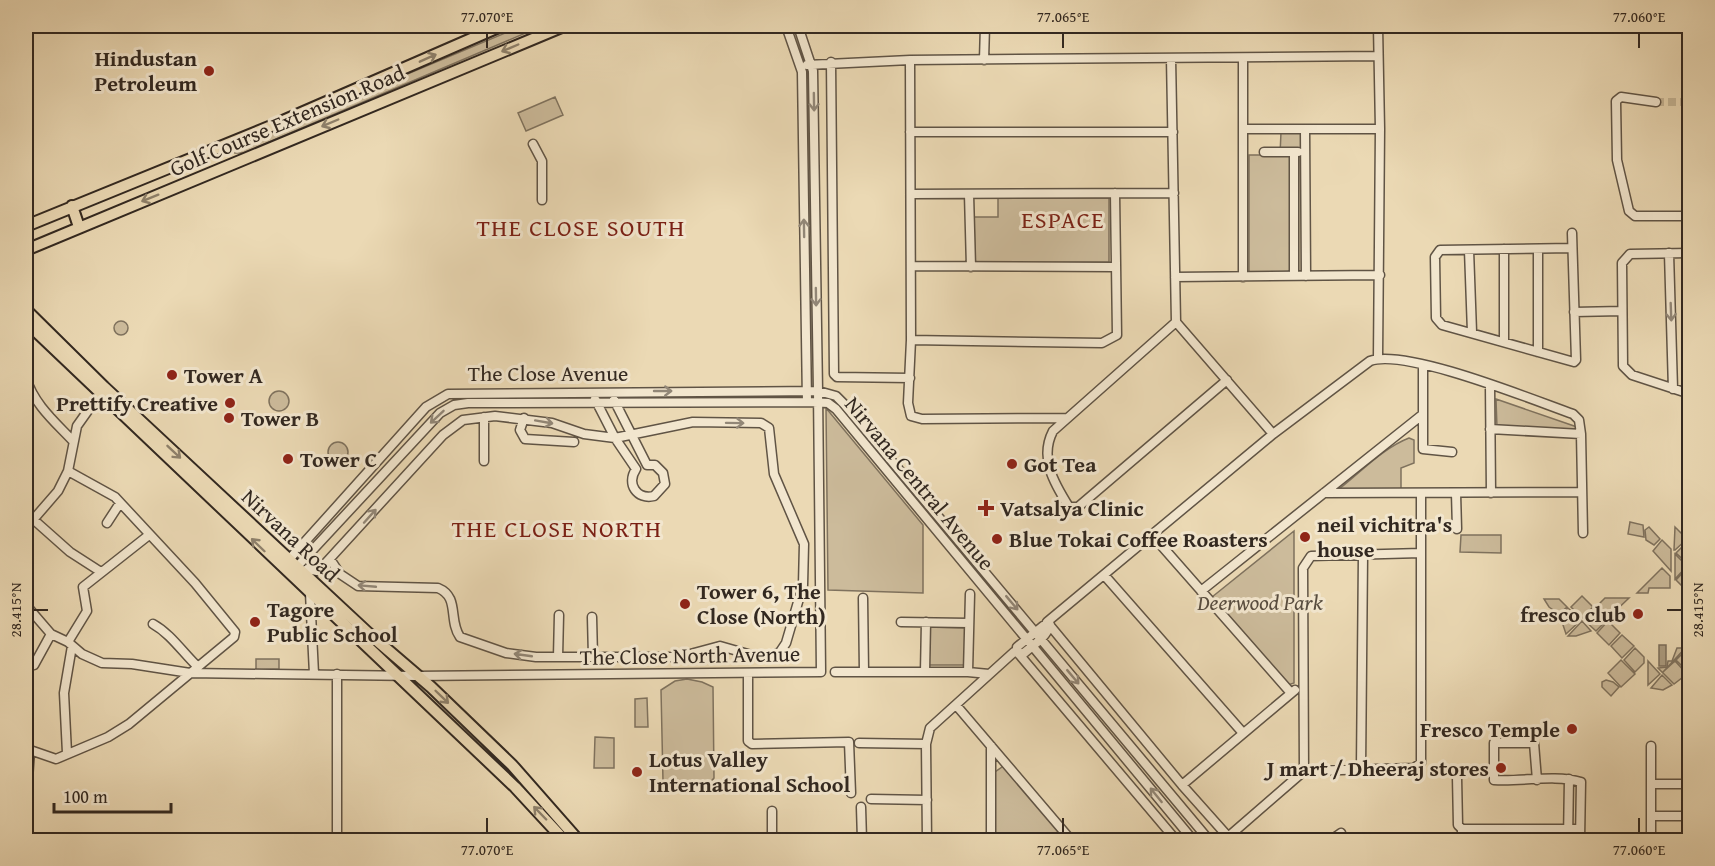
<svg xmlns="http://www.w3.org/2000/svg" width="1715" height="866" font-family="'Gentium Book Plus',serif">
	<rect width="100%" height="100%" fill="#ebd9b4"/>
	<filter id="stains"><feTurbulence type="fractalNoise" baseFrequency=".00333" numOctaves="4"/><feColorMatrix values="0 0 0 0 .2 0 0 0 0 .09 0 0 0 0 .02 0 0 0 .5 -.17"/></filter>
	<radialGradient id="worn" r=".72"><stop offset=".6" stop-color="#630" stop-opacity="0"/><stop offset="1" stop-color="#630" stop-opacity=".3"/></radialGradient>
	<!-- green -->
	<path fill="#ccbb9b" stroke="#7f725e" stroke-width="1.5" d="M522 26H542L243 153H235L236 146Z
		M555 97 563 115 526 131 518 113Z
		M1281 132H1302V271L1249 273V155H1280Z
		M998 198H1109V262L975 263 974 217H998Z
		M114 328a7 7 0 1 1 14 0a7 7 0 1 1-14 0Z
		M269 401a10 10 0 1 1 20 0a10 10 0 1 1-20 0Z
		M1496 399 1577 427 1574 432 1497 428Z
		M826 408 923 525V593L828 590Z
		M1409 438 1414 440V463L1401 468V491L1339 489C1361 472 1383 448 1409 438Z
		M328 452a10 10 0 1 1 20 0a10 10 0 1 1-20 0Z
		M1630 522 1643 525 1644 537 1628 534Z
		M1649 527 1660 539 1654 545 1646 540 1645 530Z
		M1675 527 1687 539 1675 550H1674Z
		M1294 531V683L1288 685 1212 597Z
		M1461 535H1501V553L1460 552Z
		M1662 540 1671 549V571L1653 551Z
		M1688 541 1690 563 1688 564 1676 553Z
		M1675 554 1687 566 1675 579Z
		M1688 567 1690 568 1688 592 1676 580Z
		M1662 568 1670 576V588H1649L1648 593H1637Z
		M1582 596 1593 607 1582 618 1571 607Z
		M1605 598H1629L1608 618 1596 607Z
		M1544 599H1559L1567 607 1559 614 1549 607Z
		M1568 608 1581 620 1566 634 1560 616Z
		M1595 608 1607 620 1596 631 1584 620Z
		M1582 621 1591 631 1576 636H1568Z
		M1608 621 1620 633 1609 645 1597 633Z
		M930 627 966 628 965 665H929Z
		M1622 635 1634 646 1622 658 1611 646Z
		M1683 639H1689V644L1663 672 1675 661 1687 674 1674 684 1658 668 1667 667 1668 661H1672L1677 648H1682Z
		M1635 648 1644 657V663L1635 672 1624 660Z
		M1688 648 1690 670 1688 672 1676 660Z
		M256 659H279V669L256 670Z
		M1621 660 1635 674 1621 687 1608 673Z
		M1648 661 1660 674 1648 685Z
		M1662 675 1672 685 1663 690 1651 688Z
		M687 679 702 682 713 687 714 778C701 796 677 797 663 781L661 690 675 681Z
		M1606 680 1613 682 1619 687 1611 696 1602 687V682Z
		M647 698 648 727H635V699Z
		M595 737 614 738V768H594Z
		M1005 765 1068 840H995V772Z"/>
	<!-- water -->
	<path fill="#ac9d82" stroke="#7b6e5b" stroke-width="1.5" d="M1659 645H1666V666H1659Z"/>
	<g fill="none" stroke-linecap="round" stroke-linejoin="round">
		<!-- minor-tunnel -->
		<path stroke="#c6b696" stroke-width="8" stroke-dasharray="8 4" stroke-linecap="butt" d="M1656 102H1690"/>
		<defs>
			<path id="minor" d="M786 26 802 72 807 402 828 403 836 409 1193 840
				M798 26 813 71 818 391 836 396 844 404 1209 840
				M1378 26 1380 129 1378 358
				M1171 58 1176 322 1273 434
				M1243 58V277
				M910 60 911 340 908 403 911 416 922 419 1067 418
				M984 60 985 26
				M831 62 834 374 837 377 910 378
				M807 65 910 60 1378 56
				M1656 102 1621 97 1616 101 1617 160 1629 211 1635 216H1690
				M1244 129H1380
				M1305 129 1306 276
				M910 132H1173
				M533 144 542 161V200
				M1264 152H1298
				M911 194 1174 193
				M969 194 971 267
				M1572 233 1576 360 1574 362 1442 325 1436 318 1435 257 1440 250 1572 248
				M1504 249V342
				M1538 249V352
				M1469 250 1472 332
				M1669 253 1673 389
				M1690 253 1630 254 1622 263 1623 366 1632 375 1690 394
				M911 266 1115 267
				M1294 276V152
				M1175 277 1380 275
				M1574 312 1622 311
				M1176 322 1053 431C1039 458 1054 483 1069 507H1078L1227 380
				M911 340 1102 343 1117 335 1115 193
				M1423 365V449L1452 452
				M26 378C34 404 54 421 72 440
				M1490 385 1491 493
				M595 399 615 438 636 469C626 484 637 500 654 496L665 484 663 473 655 465H647L614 400
				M524 418 520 430 525 439 574 442
				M1490 429 1581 434
				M484 461V417
				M1324 493 1582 492
				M1456 493 1457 529
				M34 520 70 552 101 572
				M107 523 120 503
				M26 528 58 491 68 471 77 426 104 388
				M1153 536 1291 693
				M294 570 440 413 454 405 468 403 807 402
				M303 573 307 569 317 571 323 566 443 435 463 420 495 416 552 423 584 434 615 438 693 422 761 423 769 428 774 474 804 544 803 585 786 643 780 652 770 657 755 656 720 646 679 657H536L506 653 460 637C448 620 460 597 438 588L358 586 340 574 330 559
				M1105 576 1243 733
				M1201 591 1422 415
				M310 593 314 674
				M863 598 864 672
				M26 605 51 634 68 642 82 654 102 663 132 664 190 673 416 676 821 672 818 391 448 394 426 407 285 564
				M592 617 593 657
				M901 622 969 623
				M153 624C171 634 183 653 198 667
				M68 642 87 611 83 587 149 535
				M1018 653 1176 840
				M1018 653 1017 647 1043 626 1050 625
				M558 657 559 615
				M26 667 34 665 51 634
				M835 672H968L989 674
				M925 672 926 622
				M968 672 970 594
				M748 673V741L752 744 849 742 851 793
				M337 674V840
				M956 705 1071 840
				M859 743 926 744
				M1651 746V840
				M26 749 30 750 26 809 28 840
				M30 750 56 759 108 737 129 724 234 637 235 632 195 583 115 497 68 471
				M67 753 64 693 72 646
				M1361 769 1363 555
				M1304 771 1303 568 1311 556 1421 553
				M1457 777 1458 825 1462 829V840
				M1537 780 1534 743H1494V780C1522 782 1554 774 1581 782L1580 840
				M1651 784H1690
				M1182 785 1295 690
				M871 799 927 800
				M861 807 862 840
				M772 811V840
				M1651 816H1690
				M1462 829H1580
				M927 840 926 744 930 728 1014 652 1023 654C1033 645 1046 638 1050 625
				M991 840V746
				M1218 840 1228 837 1304 771 1414 768 1421 763V493
				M1231 840 1182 785 1047 622 1273 434 1370 361C1406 348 1533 400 1573 414L1579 420 1581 434 1583 533
				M1331 840 1341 833
				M1568 840 1569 779"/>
			<path id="major" d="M72 206 79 227
				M26 226 269 127 501 26
				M26 250 564 26
				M26 310 104 387 368 633 431 687 512 765 578 840
				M26 322 515 787 564 840"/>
		</defs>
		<!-- minor casing -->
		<use href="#minor" stroke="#605445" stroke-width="11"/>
		<!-- major casing -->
		<use href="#major" stroke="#322820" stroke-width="14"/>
		<!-- minor -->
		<use href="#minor" stroke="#f2e6ce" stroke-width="8"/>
		<!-- major -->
		<use href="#major" stroke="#ebd9b4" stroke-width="10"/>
	</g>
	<!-- one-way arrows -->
	<defs><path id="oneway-shaft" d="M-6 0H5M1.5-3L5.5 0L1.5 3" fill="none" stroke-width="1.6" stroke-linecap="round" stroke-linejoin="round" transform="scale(1.5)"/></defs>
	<g stroke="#8e806a">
		<use href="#oneway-shaft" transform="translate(510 48) rotate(157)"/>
		<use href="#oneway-shaft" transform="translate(428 58) rotate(-24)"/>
		<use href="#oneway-shaft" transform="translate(330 123) rotate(157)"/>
		<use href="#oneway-shaft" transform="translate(150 198) rotate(158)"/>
		<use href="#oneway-shaft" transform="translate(174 452) rotate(43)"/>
		<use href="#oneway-shaft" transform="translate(258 545) rotate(-136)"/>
		<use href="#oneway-shaft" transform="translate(442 697) rotate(44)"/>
		<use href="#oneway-shaft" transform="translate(540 813) rotate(-134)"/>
	</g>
	<g stroke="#928777">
		<use href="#oneway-shaft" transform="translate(814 102) rotate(89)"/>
		<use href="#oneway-shaft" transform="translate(804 228) rotate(-91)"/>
		<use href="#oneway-shaft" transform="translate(816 297) rotate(89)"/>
		<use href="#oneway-shaft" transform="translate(1671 312) rotate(88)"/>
		<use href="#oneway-shaft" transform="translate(663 391)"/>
		<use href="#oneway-shaft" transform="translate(437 417) rotate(137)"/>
		<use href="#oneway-shaft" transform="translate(544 422) rotate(10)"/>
		<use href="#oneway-shaft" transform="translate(735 423) rotate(1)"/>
		<use href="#oneway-shaft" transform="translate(370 516) rotate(-48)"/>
		<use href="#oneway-shaft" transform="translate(367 586) rotate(-175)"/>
		<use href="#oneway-shaft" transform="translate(1012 603) rotate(50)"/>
		<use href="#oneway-shaft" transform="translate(523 655) rotate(-172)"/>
		<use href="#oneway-shaft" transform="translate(1073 677) rotate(50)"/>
		<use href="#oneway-shaft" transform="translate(1156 795) rotate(-129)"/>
	</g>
	<!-- ticks -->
	<path fill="none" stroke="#322820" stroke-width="2" d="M487 33V48M1063 33V48M1639 33V48M33 610H48M1667 610H1682M487 818V833M1063 818V833M1639 818V833"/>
	<!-- markers -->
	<g fill="#8f2418" stroke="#f2e6ce" stroke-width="2">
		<circle cx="209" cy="71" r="6"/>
		<circle cx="172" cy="375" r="6"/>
		<circle cx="230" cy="403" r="6"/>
		<circle cx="229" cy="418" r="6"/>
		<circle cx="288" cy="459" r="6"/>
		<circle cx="1012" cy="464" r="6"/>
		<path d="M983 499h6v6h6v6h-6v6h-6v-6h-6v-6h6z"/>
		<circle cx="1305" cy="537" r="6"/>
		<circle cx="997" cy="539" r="6"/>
		<circle cx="685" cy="604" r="6"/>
		<circle cx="1638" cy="614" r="6"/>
		<circle cx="255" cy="622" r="6"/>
		<circle cx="1572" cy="729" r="6"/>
		<circle cx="1501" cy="768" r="6"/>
		<circle cx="637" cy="772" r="6"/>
	</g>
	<g text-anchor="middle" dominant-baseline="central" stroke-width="6" stroke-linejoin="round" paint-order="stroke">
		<!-- poi labels -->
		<g font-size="22" font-weight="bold" fill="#322820" stroke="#f2e6ce" text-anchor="start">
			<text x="197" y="58" text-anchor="end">Hindustan<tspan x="197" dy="25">Petroleum</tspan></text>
			<text x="184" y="375">Tower A</text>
			<text x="218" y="403" text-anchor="end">Prettify Creative</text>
			<text x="241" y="418">Tower B</text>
			<text x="300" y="459">Tower C</text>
			<text x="1024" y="464">Got Tea</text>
			<text x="1000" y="508">Vatsalya Clinic</text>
			<text x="1317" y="524">neil vichitra's<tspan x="1317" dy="25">house</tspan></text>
			<text x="1009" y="539">Blue Tokai Coffee Roasters</text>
			<text x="697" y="591">Tower 6, The<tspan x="697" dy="25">Close (North)</tspan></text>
			<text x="267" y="609">Tagore<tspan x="267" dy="25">Public School</tspan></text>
			<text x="1626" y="614" text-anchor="end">fresco club</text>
			<text x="1560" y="729" text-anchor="end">Fresco Temple</text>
			<text x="649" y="759">Lotus Valley<tspan x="649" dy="25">International School</tspan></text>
			<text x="1489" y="768" text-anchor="end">J mart / Dheeraj stores</text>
		</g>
		<!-- street labels -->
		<g font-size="22" fill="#322820" stroke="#f2e6ce">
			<text transform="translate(287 120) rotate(-23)">Golf Course Extension Road</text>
			<text x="548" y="373">The Close Avenue</text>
			<text transform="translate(920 483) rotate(50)">Nirvana Central Avenue</text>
			<text transform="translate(291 535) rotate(43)">Nirvana Road</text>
			<text transform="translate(690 655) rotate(-1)">The Close North Avenue</text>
		</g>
		<!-- park labels -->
		<g font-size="22" font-style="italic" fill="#584d3f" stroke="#f2e6ce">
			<text x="1260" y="602">Deerwood Park</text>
		</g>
		<!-- neighbourhood labels -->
		<g font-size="24" letter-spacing="1.5" fill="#7a1f14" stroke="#f2e6ce">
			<text x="1063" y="219">ESPACE</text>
			<text x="581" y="227">THE CLOSE SOUTH</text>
			<text x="557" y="528">THE CLOSE NORTH</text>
		</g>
	</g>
	<!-- margin -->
	<rect width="1715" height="866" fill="none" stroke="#ebd9b4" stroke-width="66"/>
	<!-- scale -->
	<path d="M54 803v9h117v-9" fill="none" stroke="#322820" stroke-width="3"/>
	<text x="63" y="803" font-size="18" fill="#322820" stroke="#f2e6ce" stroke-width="4.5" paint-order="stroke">100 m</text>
	<rect x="33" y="33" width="1649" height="800" fill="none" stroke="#322820" stroke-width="2"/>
	<g font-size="15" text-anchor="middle" fill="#322820">
		<text x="487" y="22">77.070°E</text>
		<text x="1063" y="22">77.065°E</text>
		<text x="1639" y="22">77.060°E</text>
		<text transform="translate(1698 610) rotate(-90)" y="5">28.415°N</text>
		<text transform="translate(16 610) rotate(-90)" y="5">28.415°N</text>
		<text x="487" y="855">77.070°E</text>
		<text x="1063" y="855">77.065°E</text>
		<text x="1639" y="855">77.060°E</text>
	</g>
	<rect width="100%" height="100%" filter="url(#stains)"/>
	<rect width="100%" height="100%" fill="url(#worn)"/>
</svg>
